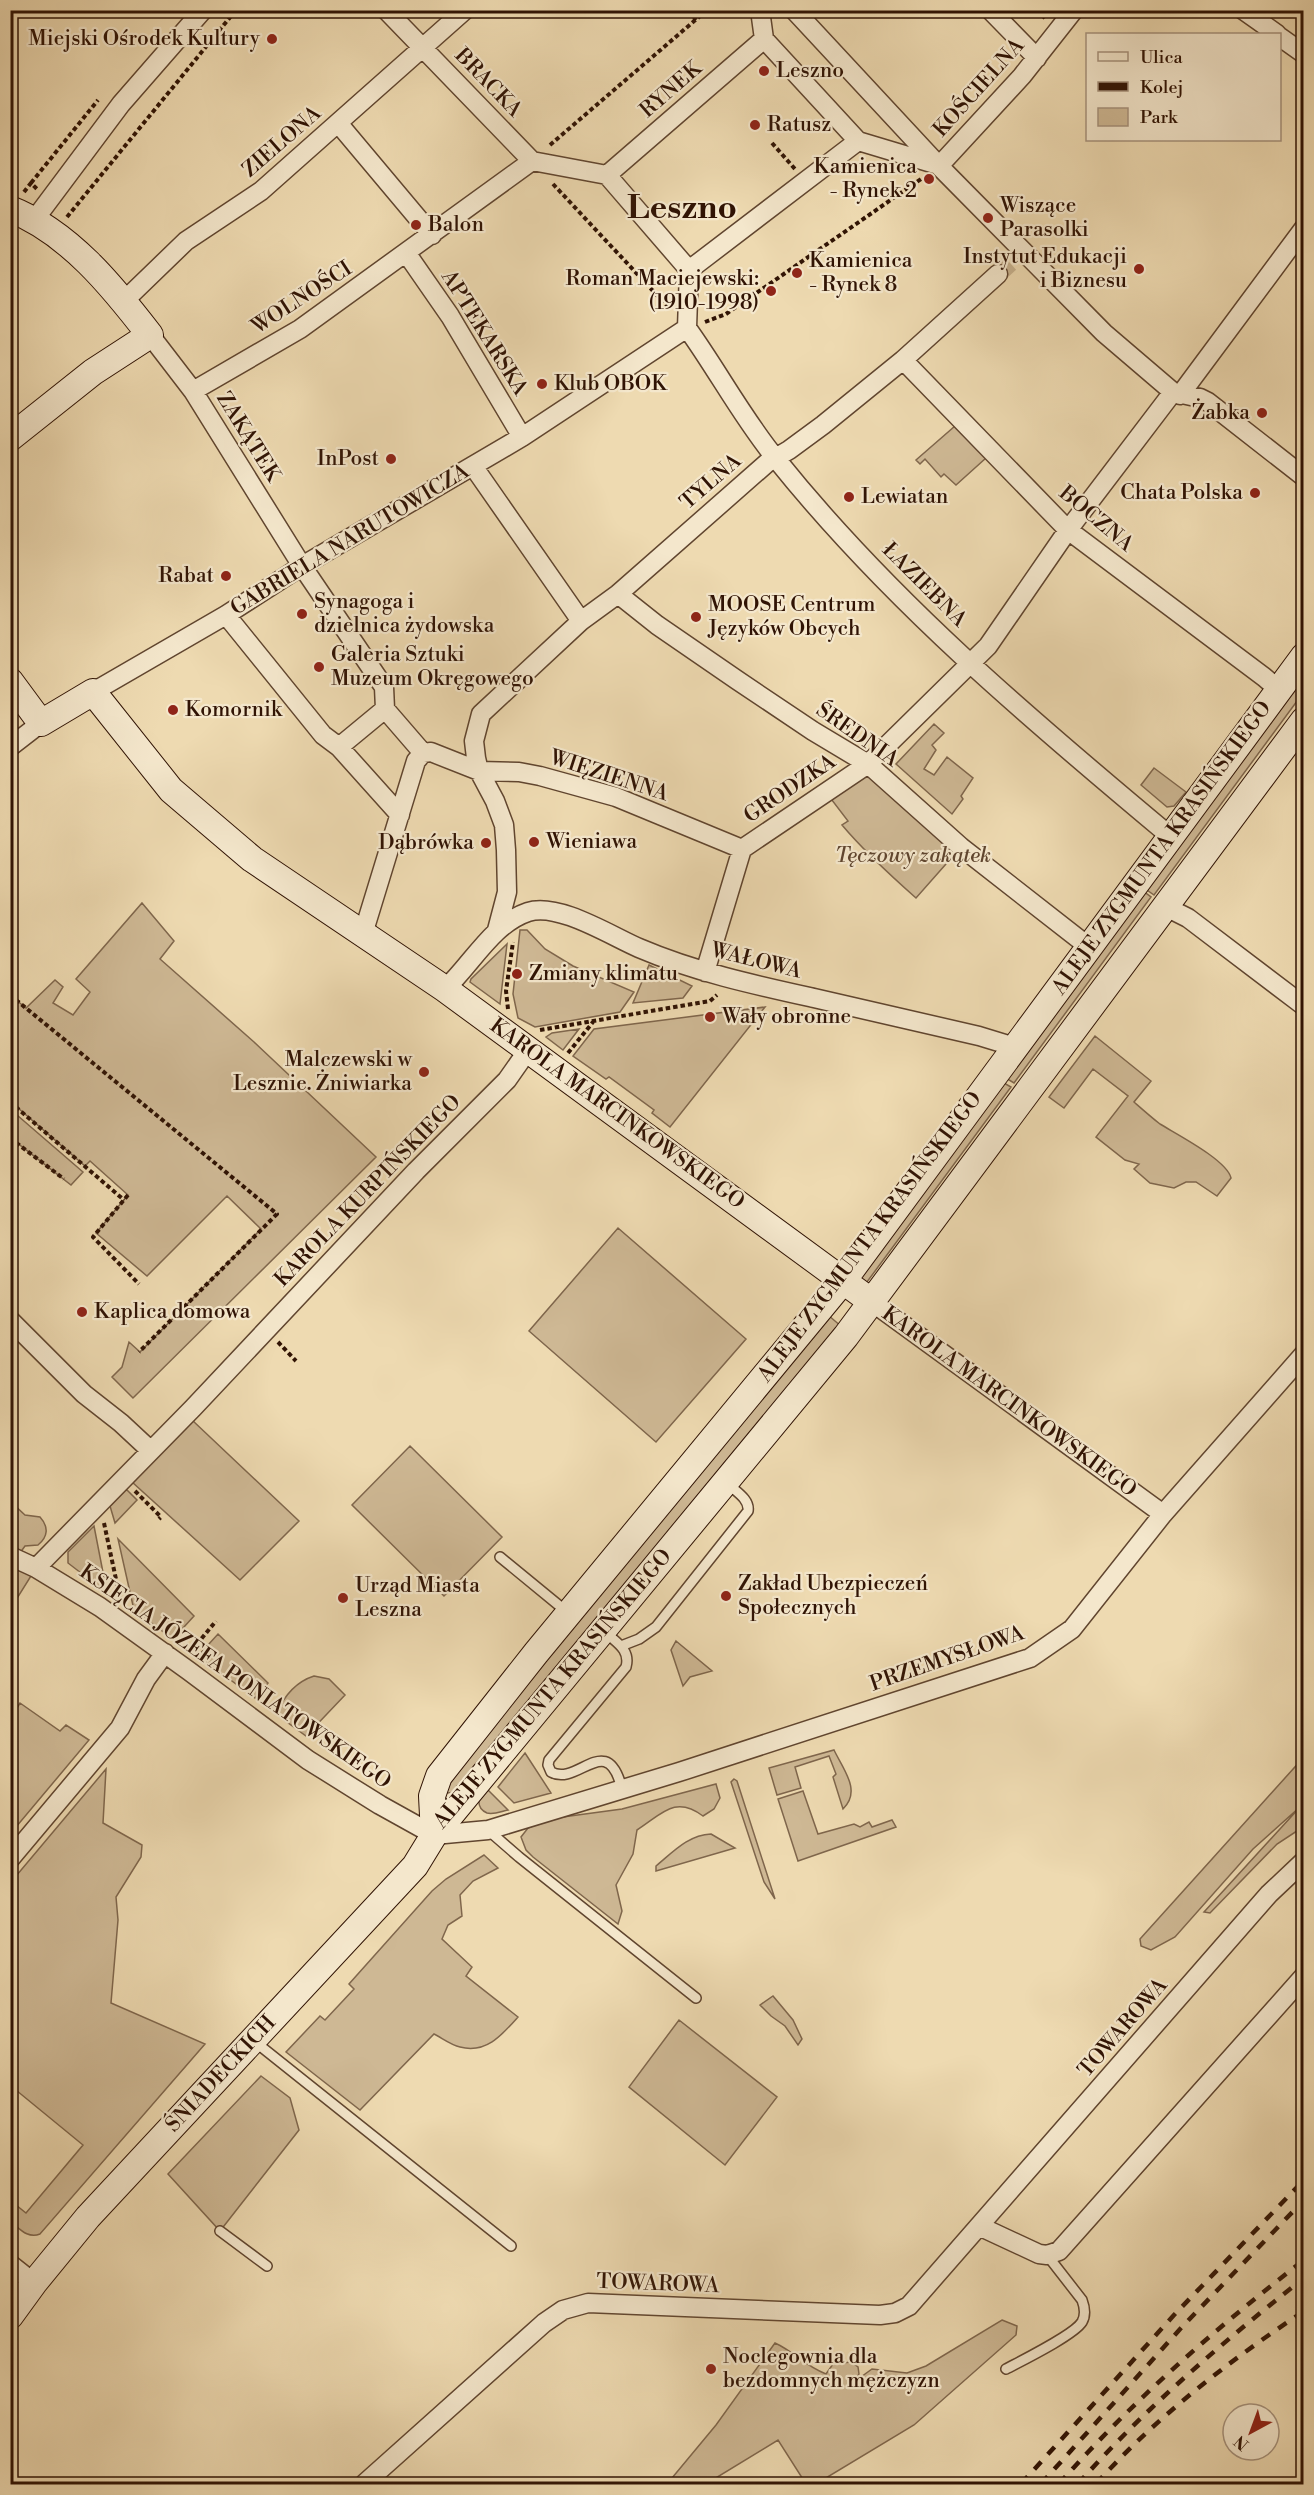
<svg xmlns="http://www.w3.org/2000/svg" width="1314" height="2495" font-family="'Libre Bodoni',serif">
	<rect width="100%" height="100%" fill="#eedab1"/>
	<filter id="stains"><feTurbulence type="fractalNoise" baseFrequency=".00333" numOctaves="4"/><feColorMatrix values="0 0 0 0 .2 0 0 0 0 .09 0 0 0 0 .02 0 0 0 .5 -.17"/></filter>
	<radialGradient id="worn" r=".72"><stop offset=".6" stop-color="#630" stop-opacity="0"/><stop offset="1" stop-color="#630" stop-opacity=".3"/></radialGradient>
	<!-- green -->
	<path fill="#ceb894" stroke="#7f664c" stroke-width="1.5" d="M955 426 986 458 956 485 944 474 941 477 925 459 920 464 916 460Z
		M1303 647V693L1154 895 1130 878Z
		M934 724 944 733 932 745 936 750 924 769 934 775 947 757 973 778 961 796 963 799 952 814 896 764Z
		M868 764 961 847 916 898C890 875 863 850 842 825L848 821 825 791Z
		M1154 768 1186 792 1174 806 1167 807 1141 785Z
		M1127 879 1151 897 1014 1083 986 1066Z
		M142 903 174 941 160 959 254 1042 376 1157 133 1398 112 1377 122 1367 129 1342 140 1352 261 1229 227 1196 147 1276 96 1233 128 1195 90 1161 85 1166 11 1102 10 995 26 1008 55 980 63 987 53 1003 73 1015 90 992 76 979Z
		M520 930H527L545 949 573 966 634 992 620 1012 535 1027 518 1018 513 994Z
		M507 944 500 1004 470 982 471 979Z
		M649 965 692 986 683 998 633 1003Z
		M765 1007 670 1127 652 1113 654 1110 609 1077 606 1079 573 1056 594 1029Z
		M579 1029 563 1050 546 1037 552 1033Z
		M1095 1036 1151 1081 1134 1102C1142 1109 1151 1117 1160 1124 1176 1134 1227 1160 1231 1178L1217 1196 1196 1182H1186L1174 1188 1150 1183 1134 1169 1139 1164 1125 1160 1096 1137 1128 1096 1093 1069 1064 1108 1049 1097Z
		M983 1071 1011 1087 864 1286 840 1268Z
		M10 1109 83 1172 71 1185 11 1138Z
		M618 1228 746 1339 656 1442 529 1331Z
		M828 1315 842 1327 458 1792 447 1793 448 1785 471 1752Z
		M192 1420 299 1521 240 1580 132 1482Z
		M410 1446 502 1537 444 1596 352 1505Z
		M126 1489 137 1500 115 1523 110 1506Z
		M11 1502 25 1515 40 1517C49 1527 48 1537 38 1545L25 1546 17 1557 36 1568 11 1608Z
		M94 1526 107 1593 68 1563V1552Z
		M118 1539 194 1616 173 1639 134 1610Z
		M218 1634 268 1683 255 1698 198 1656Z
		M676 1641 712 1671 690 1677 683 1686 671 1650Z
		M314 1676 329 1679 345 1695 306 1736 276 1714C284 1696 295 1682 314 1676Z
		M20 1703 60 1731 66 1725 89 1740 11 1833V1718Z
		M834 1750C843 1769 862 1791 843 1809L833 1777 836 1774 829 1756 795 1767 801 1788 777 1795 769 1768Z
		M525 1753 551 1793 514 1803 498 1787Z
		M1303 1758V1827L1277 1844 1210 1913 1204 1912 1301 1806 1253 1849 1175 1937 1151 1950 1141 1946 1140 1939Z
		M106 1769 103 1823 142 1845 141 1857 116 1897 118 1920 111 2003 205 2044 40 2234C28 2239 20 2229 11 2222V2201L26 2213 83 2145 11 2086V1882Z
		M734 1779 737 1781 775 1899 764 1882 731 1782Z
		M716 1784 720 1798 714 1809 703 1816C675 1795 662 1814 637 1830L633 1854 616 1885 622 1911 618 1924 533 1857 526 1850 521 1837 528 1828 548 1819 622 1809Z
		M485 1787 508 1810C502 1811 494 1815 487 1813 475 1808 478 1795 485 1787Z
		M803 1791 818 1834 854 1824 860 1827 869 1822 872 1827 892 1820 896 1827 798 1861 778 1799Z
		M711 1834 735 1848 656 1871V1866C673 1852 688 1835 711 1834Z
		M484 1855 498 1868 473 1881 460 1895 462 1916 448 1925 442 1939 472 1967 466 1976 518 2017C502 2035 486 2054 460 2047 451 2045 442 2038 434 2034L360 2110 286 2052 320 2016 325 2020 354 1989 349 1984 432 1891 446 1879Z
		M773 1996 793 2020 802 2039 798 2045 785 2026 771 2016 760 2005Z
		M679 2020 777 2097 725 2165 629 2087Z
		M261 2076 290 2098 299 2130 220 2231 168 2174Z
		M1002 2320 1017 2326 1016 2335 914 2425 816 2484H806L778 2440 706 2484H667L716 2425 775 2343C795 2352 803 2365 826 2374L833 2364 851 2362 858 2367 859 2374 854 2382 872 2369 907 2373 926 2366Z"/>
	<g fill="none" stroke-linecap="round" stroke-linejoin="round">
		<!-- street-tunnel -->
		<path stroke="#c8b28e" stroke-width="18" stroke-dasharray="18 9" stroke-linecap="butt" d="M998 274 1010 263"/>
		<defs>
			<path id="lane" d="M500 1557 567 1612
				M604 1631C615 1642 631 1649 626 1667L549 1760 548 1765 551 1772C578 1787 607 1729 622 1789
				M621 1646 639 1639 656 1627 748 1511C750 1499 735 1491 727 1483
				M488 1830 519 1857 696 1998
				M254 2041 511 2246
				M220 2231 267 2266
				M1006 2369C1021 2361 1074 2335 1082 2322 1086 2315 1085 2308 1082 2300L1047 2255"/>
			<path id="street" d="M386 10 532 161
				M760 10 764 39 858 141 938 165
				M794 10 939 166 1104 333 1173 392 1200 398 1208 402 1304 477
				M990 10 1037 58
				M1243 10 1277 34
				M1280 37 1304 54
				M338 123 432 235
				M532 161 607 175 689 270 858 141
				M939 166 1022 76 1074 10
				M607 175 764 39
				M35 219 121 104 203 10
				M407 254 450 316 522 437
				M124 301 186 241 261 191 465 10
				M687 328C718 371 743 419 777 460 890 601 1031 720 1170 836
				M687 328 689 270
				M150 335 193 391 302 566 384 687 385 709
				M903 360 1068 530 1264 677 1279 690
				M193 391 300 329 532 161
				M1180 395 1304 228
				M473 466 581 621
				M618 594 657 625 737 680 813 731 868 764 961 847 1089 947
				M226 615 323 735 339 747 400 815
				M93 692 226 615 302 566 522 437 687 328
				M10 747 41 723
				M339 747 385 709 423 753
				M423 753 431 752 479 771 519 772 540 776 616 797 742 849
				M1166 907 1188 918 1304 1006
				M497 930 507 892 506 850 504 825 495 801 479 771 476 758 474 741 481 714 581 621 618 594 767 463 789 450 823 425 903 360 998 274
				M363 934 416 761 423 753
				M705 972 742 849 868 764 988 646 1068 530 1173 392
				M445 989C472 964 492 924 528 912 558 902 611 936 639 948 695 972 755 985 814 998 869 1011 924 1023 979 1036L1015 1047
				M872 1302 1163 1514
				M10 1320 84 1394 121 1423 150 1450
				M10 1556 36 1568 100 1607 189 1671 308 1760 380 1805 434 1835 488 1830 679 1772 1030 1658 1072 1629 1163 1514 1304 1354
				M36 1568 193 1408 416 1171 507 1080 528 1050
				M10 1859 120 1728 146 1679 165 1653
				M981 2227 1039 2254 1047 2255 1059 2251 1304 1976
				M10 2264 34 2283
				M364 2484 544 2323 563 2310 588 2303 880 2315 895 2313 909 2306 1269 1894 1304 1861"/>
			<path id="secondary" d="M10 209C69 232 113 287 150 335L93 372 10 438
				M10 681 41 723 93 692 171 790 252 859 445 989 872 1302
				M434 1835 432 1796 439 1776 536 1653 843 1281 1304 656
				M10 2316 34 2283 88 2217 415 1866 434 1835 846 1336 1304 720"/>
		</defs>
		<!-- lane casing -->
		<use href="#lane" stroke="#60452f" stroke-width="12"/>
		<!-- street casing -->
		<use href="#street" stroke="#60452f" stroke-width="21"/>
		<!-- secondary casing -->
		<use href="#secondary" stroke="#301304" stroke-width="28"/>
		<!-- path -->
		<path stroke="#301304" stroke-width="4" stroke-dasharray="4.5 3" stroke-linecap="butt" d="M1036 10 1045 18 1046 16
			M694 20 700 10
			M772 143 795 169
			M550 145 707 10
			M31 183 98 100
			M553 184 669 308
			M24 192 31 183 37 189
			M67 217 236 10
			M705 322 726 314 921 179
			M10 995 277 1214 139 1352
			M508 1009 506 991 513 942
			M540 1030 710 1001 717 995
			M568 1053 593 1022
			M10 1102 124 1200
			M10 1138 64 1179
			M128 1195 93 1237 139 1284
			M278 1342 296 1361
			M135 1491 161 1517 159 1519
			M104 1523 120 1598
			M192 1650 216 1621"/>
		<!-- lane -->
		<use href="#lane" stroke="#f4e7cc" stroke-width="9"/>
		<!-- street -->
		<use href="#street" stroke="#f4e7cc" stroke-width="18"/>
		<!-- secondary -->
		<use href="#secondary" stroke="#f4e7cc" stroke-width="26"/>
		<!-- rail -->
		<path stroke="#301304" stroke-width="4.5" stroke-dasharray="10 10" stroke-linecap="butt" d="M1021 2484 1174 2315 1304 2180
			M1041 2484 1181 2328 1304 2200
			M1059 2484C1132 2401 1216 2328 1304 2260
			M1078 2484C1145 2408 1224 2341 1304 2278
			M1096 2484C1156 2417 1229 2361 1304 2311"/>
	</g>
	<!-- markers -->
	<g fill="#8f2418" stroke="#f4e7cc" stroke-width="2">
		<circle cx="272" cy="39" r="6"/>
		<circle cx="764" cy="71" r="6"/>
		<circle cx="755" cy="125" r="6"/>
		<circle cx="929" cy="179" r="6"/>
		<circle cx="988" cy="218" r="6"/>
		<circle cx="416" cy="225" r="6"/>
		<circle cx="1139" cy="269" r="6"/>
		<circle cx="797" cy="273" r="6"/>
		<circle cx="771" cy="291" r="6"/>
		<circle cx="542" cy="384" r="6"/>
		<circle cx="1262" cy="413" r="6"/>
		<circle cx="391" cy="459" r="6"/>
		<circle cx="1255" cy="493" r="6"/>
		<circle cx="849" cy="497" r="6"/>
		<circle cx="226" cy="576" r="6"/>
		<circle cx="302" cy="614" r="6"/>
		<circle cx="696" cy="617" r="6"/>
		<circle cx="319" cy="667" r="6"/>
		<circle cx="173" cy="710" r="6"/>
		<circle cx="534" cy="842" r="6"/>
		<circle cx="486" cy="843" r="6"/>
		<circle cx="517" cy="974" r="6"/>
		<circle cx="710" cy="1017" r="6"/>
		<circle cx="424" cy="1072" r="6"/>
		<circle cx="82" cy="1312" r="6"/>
		<circle cx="726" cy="1596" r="6"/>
		<circle cx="343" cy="1598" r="6"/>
		<circle cx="711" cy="2369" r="6"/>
	</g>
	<g text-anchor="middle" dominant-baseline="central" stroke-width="4.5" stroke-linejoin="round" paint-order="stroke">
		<!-- poi labels -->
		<g font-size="21" fill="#301304" stroke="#f4e7cc" text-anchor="start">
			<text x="260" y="39" text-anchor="end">Miejski Ośrodek Kultury</text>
			<text x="776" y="71">Leszno</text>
			<text x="767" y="125">Ratusz</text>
			<text x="917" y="167" text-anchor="end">Kamienica<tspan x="917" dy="24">- Rynek 2</tspan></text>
			<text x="1000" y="206">Wiszące<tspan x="1000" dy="24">Parasolki</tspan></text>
			<text x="428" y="225">Balon</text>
			<text x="1127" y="257" text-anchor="end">Instytut Edukacji<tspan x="1127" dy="24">i Biznesu</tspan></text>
			<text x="809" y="261">Kamienica<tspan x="809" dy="24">- Rynek 8</tspan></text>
			<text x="759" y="279" text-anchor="end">Roman Maciejewski:<tspan x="759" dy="24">(1910-1998)</tspan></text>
			<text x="554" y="384">Klub OBOK</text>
			<text x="1250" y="413" text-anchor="end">Żabka</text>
			<text x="379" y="459" text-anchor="end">InPost</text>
			<text x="1243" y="493" text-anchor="end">Chata Polska</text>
			<text x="861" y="497">Lewiatan</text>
			<text x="214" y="576" text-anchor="end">Rabat</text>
			<text x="314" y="602">Synagoga i<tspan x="314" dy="24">dzielnica żydowska</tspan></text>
			<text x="708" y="605">MOOSE Centrum<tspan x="708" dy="24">Języków Obcych</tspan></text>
			<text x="331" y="655">Galeria Sztuki<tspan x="331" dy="24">Muzeum Okręgowego</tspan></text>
			<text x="185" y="710">Komornik</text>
			<text x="546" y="842">Wieniawa</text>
			<text x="474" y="843" text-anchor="end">Dąbrówka</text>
			<text x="529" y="974">Zmiany klimatu</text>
			<text x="722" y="1017">Wały obronne</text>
			<text x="412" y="1060" text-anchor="end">Malczewski w<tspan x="412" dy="24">Lesznie. Żniwiarka</tspan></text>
			<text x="94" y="1312">Kaplica domowa</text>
			<text x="738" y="1584">Zakład Ubezpieczeń<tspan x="738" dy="24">Społecznych</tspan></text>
			<text x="355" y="1586">Urząd Miasta<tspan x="355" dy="24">Leszna</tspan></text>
			<text x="723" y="2357">Noclegownia dla<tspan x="723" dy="24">bezdomnych mężczyzn</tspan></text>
		</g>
		<!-- street labels -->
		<g font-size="21" fill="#301304" stroke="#f4e7cc">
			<text transform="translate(488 83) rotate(46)">BRACKA</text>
			<text transform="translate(979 88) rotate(-48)">KOŚCIELNA</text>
			<text transform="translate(671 90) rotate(-41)">RYNEK</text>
			<text transform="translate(282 142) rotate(-41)">ZIELONA</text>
			<text transform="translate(302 298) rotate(-33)">WOLNOŚCI</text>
			<text transform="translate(484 333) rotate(58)">APTEKARSKA</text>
			<text transform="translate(248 437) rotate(58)">ZAKĄTEK</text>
			<text transform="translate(711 482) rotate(-41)">TYLNA</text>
			<text transform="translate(1096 519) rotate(40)">BOCZNA</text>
			<text transform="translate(350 540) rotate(-31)">GABRIELA NARUTOWICZA</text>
			<text transform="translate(924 585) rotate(45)">ŁAZIEBNA</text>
			<text transform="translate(857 735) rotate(35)">ŚREDNIA</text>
			<text transform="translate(609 776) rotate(18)">WIĘZIENNA</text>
			<text transform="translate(790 789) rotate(-34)">GRODZKA</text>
			<text transform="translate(1162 848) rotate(-54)">ALEJE ZYGMUNTA KRASIŃSKIEGO</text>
			<text transform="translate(756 961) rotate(14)">WAŁOWA</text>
			<text transform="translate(617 1114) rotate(36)">KAROLA MARCINKOWSKIEGO</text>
			<text transform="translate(368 1191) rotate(-46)">KAROLA KURPIŃSKIEGO</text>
			<text transform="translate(870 1237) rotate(-53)">ALEJE ZYGMUNTA KRASIŃSKIEGO</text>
			<text transform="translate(1009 1402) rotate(36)">KAROLA MARCINKOWSKIEGO</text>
			<text transform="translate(947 1659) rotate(-19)">PRZEMYSŁOWA</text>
			<text transform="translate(235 1677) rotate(35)">KSIĘCIA JÓZEFA PONIATOWSKIEGO</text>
			<text transform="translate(553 1689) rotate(-50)">ALEJE ZYGMUNTA KRASIŃSKIEGO</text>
			<text transform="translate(1123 2028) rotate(-49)">TOWAROWA</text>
			<text transform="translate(221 2074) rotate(-47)">ŚNIADECKICH</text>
			<text transform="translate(658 2284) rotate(2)">TOWAROWA</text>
		</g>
		<!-- park labels -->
		<g font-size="21" font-style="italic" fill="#5f452f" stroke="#f4e7cc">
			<text x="913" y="856">Tęczowy zakątek</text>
		</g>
		<!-- town labels -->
		<g font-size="33" font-weight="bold" fill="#301304" stroke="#f4e7cc">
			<text x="682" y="208">Leszno</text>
		</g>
	</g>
	<!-- margin -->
	<rect width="1314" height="2495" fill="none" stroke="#eedab1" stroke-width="36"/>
	<rect x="12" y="12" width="1290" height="2471" fill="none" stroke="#301304" stroke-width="3"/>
	<rect x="18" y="18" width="1278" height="2459" fill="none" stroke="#301304" stroke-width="1.5"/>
	<!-- legend -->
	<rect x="1086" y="33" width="195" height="108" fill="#f4e7cc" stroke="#a6927c" stroke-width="1.5"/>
	<rect x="1098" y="52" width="30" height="9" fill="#f4e7cc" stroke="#a6927c" stroke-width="1.5"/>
	<text x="1140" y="63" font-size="18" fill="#301304">Ulica</text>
	<rect x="1098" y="82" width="30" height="9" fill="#301304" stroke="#a6927c" stroke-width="1.5"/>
	<text x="1140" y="93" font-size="18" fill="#301304">Kolej</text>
	<rect x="1098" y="108" width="30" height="18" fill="#ceb894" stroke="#a6927c" stroke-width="1.5"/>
	<text x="1140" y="123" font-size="18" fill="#301304">Park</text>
	<!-- north arrow -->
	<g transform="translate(1251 2432) rotate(221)"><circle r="28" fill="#f4e7cc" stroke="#a6927c" stroke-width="1.5"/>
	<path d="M0-4.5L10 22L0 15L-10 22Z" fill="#8f2418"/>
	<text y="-9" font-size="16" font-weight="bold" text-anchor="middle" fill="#301304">N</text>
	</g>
	<rect width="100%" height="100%" filter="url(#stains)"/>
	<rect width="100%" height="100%" fill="url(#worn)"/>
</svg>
